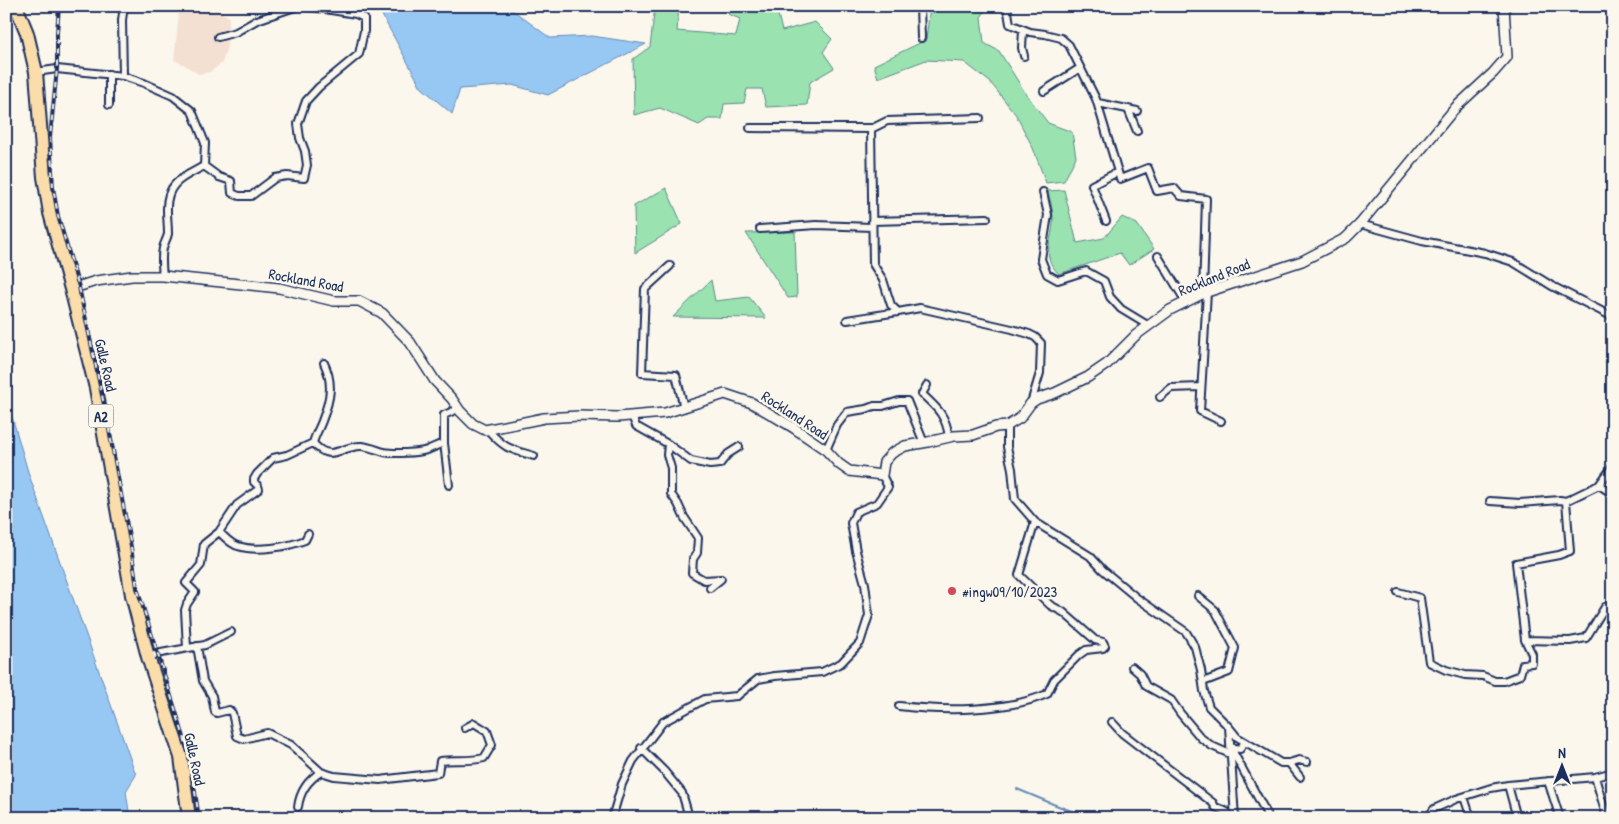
<svg xmlns="http://www.w3.org/2000/svg" width="1619" height="824" font-family="'Patrick Hand',sans-serif">
	<rect width="100%" height="100%" fill="#fbf7ec"/>
	<filter id="ink" filterUnits="userSpaceOnUse"><feTurbulence type="fractalNoise" baseFrequency=".02" numOctaves="2"/><feDisplacementMap in="SourceGraphic" scale="10" xChannelSelector="R" yChannelSelector="G"/><feConvolveMatrix kernelMatrix="1 2 1 2 8 2 1 2 1" color-interpolation-filters="sRGB"/></filter>
	<g filter="url(#ink)">
		<!-- built -->
		<path fill="#f4e0d3" d="M195 7 215 9 229 17 227 47 222 63 210 72 198 74 185 65 174 60 179 12Z"/>
		<!-- green -->
		<path fill="#9ae2b0" stroke="#5a8887" d="M655 6H679L677 31 736 36 740 19 728 14 726 6H776L782 31 815 22 832 39 823 52 834 68 810 82 807 105 766 107 762 89H747L744 103 724 104 722 119H708L699 125 660 108 634 115 633 59 650 47Z
			M930 6H989L981 17 984 43 999 51 1026 94 1048 123 1072 132 1076 157 1064 181 1046 183 1033 148 1016 115 990 82 964 62 926 60 878 78 874 65 926 40Z
			M666 188 682 224 635 253 634 206Z
			M1064 190 1077 243 1104 238 1122 217 1137 224 1154 249 1129 265 1120 253 1059 274C1039 255 1054 240 1053 218 1053 209 1050 200 1048 191Z
			M795 232 797 297 788 298 746 233Z
			M711 280 715 301 749 297 766 318 673 317Z"/>
		<!-- water -->
		<path fill="#97c7f3" stroke="#658ab7" d="M377 6H499L514 11 550 38 592 36 646 44 548 95 512 85 460 89 452 114 421 87Z
			M6 396 29 475 136 775 126 791 130 818H6Z"/>
		<g fill="none" stroke-linecap="round" stroke-linejoin="round">
			<!-- stream -->
			<path stroke="#658ab7" stroke-width="2" d="M1017 789 1053 804 1090 818"/>
			<defs>
				<path id="street" d="M920 6 921 38
					M1007 6 1010 24 1030 32 1045 34 1061 38 1069 45 1096 99 1118 172 1092 185 1106 221
					M1023 30 1022 48 1024 56
					M218 37 236 32 257 20 298 6
					M36 72 57 69 123 76 144 83 173 96 192 111 205 143 204 166C184 177 166 182 167 210 167 218 168 226 168 234 167 239 164 243 163 248 161 257 162 267 163 276
					M109 74V105
					M123 76 122 20 124 6
					M1044 91 1080 68
					M1098 103 1137 111
					M1128 109 1137 131
					M871 128 873 264 883 280 891 305 898 312 920 308 1012 329 1029 334 1035 337 1041 343 1040 373 1031 403
					M871 128H750L871 129 887 121 980 118
					M204 166 219 177 231 181 232 193 239 196H251L275 178 287 176 304 178 307 165 305 151 300 138 298 124 306 101 319 87 359 54 364 31V18L356 14 306 6
					M1118 172 1120 179 1148 168 1157 191 1174 188 1181 196 1206 199 1203 294
					M1043 192 1048 215 1041 259 1047 274 1058 280 1086 271 1104 281 1110 297 1121 309 1149 326
					M872 221 987 218
					M1360 224 1422 241 1485 253 1513 262 1552 286 1613 317
					M760 229 816 225 872 227
					M1158 256 1186 302
					M670 266 645 289 642 373 676 375 684 408
					M1207 292 1200 411 1221 421
					M847 320 898 312
					M324 363C334 384 330 400 322 421 319 429 315 435 313 443 331 464 342 445 362 446 370 447 377 450 384 452 393 454 418 453 427 450 432 448 438 445 444 443
					M927 385 922 394C937 408 946 415 949 437
					M1160 397 1171 388 1201 387
					M632 416 636 426 668 444 691 461 710 465 720 464 728 454 739 447
					M1007 426V447L1012 469 1015 499 1035 522 1090 556 1103 570 1137 598 1186 632 1195 647 1201 670 1204 691 1209 707 1229 727 1235 818
					M488 430C505 449 510 449 534 456
					M668 444 667 455 671 468V494L678 504 684 517 698 538 697 553 693 559 692 573 704 580 721 579 710 588
					M826 450 837 425 847 412 866 409 874 406H883L899 401H907L924 443
					M449 485 444 443V415L458 409
					M1599 485 1613 494
					M1490 501 1520 503 1560 500 1566 501 1599 485 1613 466
					M1566 501 1570 551 1559 555 1516 563 1525 640 1570 641 1586 638 1605 607 1613 605
					M219 532C225 537 230 544 238 546 256 552 288 547 305 540L308 534
					M1398 592 1420 598 1429 662 1446 670 1465 675 1483 676 1495 681H1504L1520 675 1523 664 1532 663V654L1525 640
					M1198 596 1215 610 1235 648 1229 672 1203 682
					M197 646 203 681 212 696 215 712 217 713 229 710 232 713 237 736 244 739 267 733 291 745 321 772 334 776 380 780 438 773 440 761C455 759 469 762 484 758L492 745 487 731 474 723 465 728
					M187 648 185 610 187 604 195 592 186 583 201 565 204 544 219 532 237 505 259 489 258 486 254 482V479L257 474 273 458 287 455 313 443
					M148 657 161 653 205 645 231 632
					M1132 667 1140 674 1146 686 1171 700 1180 713 1201 738 1212 746 1230 754
					M899 706C943 711 1006 712 1047 694L1054 680 1079 655 1086 650 1103 648 1105 646 1103 642 1095 640 1063 612 1050 605 1019 575 1035 522
					M1112 722 1122 733 1213 803 1215 807 1225 811 1235 818
					M1229 727 1237 737 1281 763H1289L1299 760 1307 762
					M1230 747 1240 749 1245 742
					M641 748 664 771 682 793 687 810 684 818
					M1231 748 1269 818
					M1289 763 1300 777
					M1595 777 1607 818
					M1548 781 1560 818
					M1508 785 1517 818
					M1464 797 1471 818
					M298 807C300 791 308 780 321 772
					M612 818 622 784 633 761 663 722 705 699 737 696 758 679 775 676 822 672 841 663 860 643 869 615 865 584 856 551 851 523 856 512 877 503 888 487 882 475
					M1428 818 1434 809 1456 799 1491 788 1508 785 1595 777 1613 772"/>
				<path id="secondary" d="M1610 6 1613 8
					M71 289 96 281 132 276H163L279 288 334 301H359L382 313 410 342 435 381 452 399 460 411 473 424 485 430 544 418 579 416 618 417 665 413 725 394 752 403 794 428 826 450 839 464 849 471 882 475 884 462 892 453 905 446 928 442 954 436 973 435 996 427 1007 426 1020 418 1031 403 1037 399 1055 393 1088 377 1107 364 1136 335 1170 310 1204 293 1302 261 1346 238 1360 224 1456 107 1493 73 1507 57 1504 6"/>
				<path id="highway" d="M16 6 27 33 36 72 44 177 50 213 71 289 96 388 132 595 148 657 181 757 189 818"/>
			</defs>
			<!-- street casing -->
			<use href="#street" stroke="#1b2f5e" stroke-width="10"/>
			<!-- secondary casing -->
			<use href="#secondary" stroke="#1b2f5e" stroke-width="12"/>
			<!-- highway casing -->
			<use href="#highway" stroke="#1b2f5e" stroke-width="16"/>
			<!-- street -->
			<use href="#street" stroke="#fbf7ec" stroke-width="6"/>
			<!-- secondary -->
			<use href="#secondary" stroke="#fbf7ec" stroke-width="9"/>
			<!-- highway -->
			<use href="#highway" stroke="#faddab" stroke-width="12"/>
			<defs>
				<path id="rail" d="M59 6 57 32V69L50 137 53 187 58 216 79 287 106 414 131 547 137 588 189 753 199 818"/>
			</defs>
			<!-- rail casing -->
			<use href="#rail" stroke="#1b2f5e" stroke-width="4"/>
			<!-- rail -->
			<use href="#rail" stroke="#fbf7ec" stroke-width="2" stroke-dasharray="5.5" stroke-linecap="butt"/>
		</g>
	</g>
	<!-- markers -->
	<circle fill="#d1495b" stroke="#fbf7ec" stroke-width="2" cx="952" cy="591" r="5"/>
	<g text-anchor="middle" dominant-baseline="central" stroke-width="5" stroke-linejoin="round" paint-order="stroke">
		<!-- shield labels -->
		<rect fill="#fbf7ec" stroke="#5e6b89" stroke-width="1" x="88.5" y="404.5" width="25" height="23" rx="4"/>
		<g font-size="14" font-weight="bold" fill="#1b2f5e">
			<text x="101" y="416">A2</text>
		</g>
		<!-- street labels -->
		<g font-size="15" fill="#1b2f5e" stroke="#fbf7ec">
			<text transform="translate(1214 277) rotate(-22)">Rockland Road</text>
			<text transform="translate(306 280) rotate(10)">Rockland Road</text>
			<text transform="translate(106 365) rotate(77)">Galle Road</text>
			<text transform="translate(795 415) rotate(33)">Rockland Road</text>
			<text transform="translate(195 759) rotate(78)">Galle Road</text>
		</g>
		<!-- poi labels -->
		<g font-size="15" fill="#1b2f5e" stroke="#fbf7ec" text-anchor="start">
			<text x="962" y="591">#ingw09/10/2023</text>
		</g>
	</g>
	<!-- margin -->
	<rect width="1619" height="824" fill="none" stroke="#fbf7ec" stroke-width="25"/>
	<rect x="12" y="12" width="1594" height="799" fill="none" stroke="#1b2f5e" stroke-width="2" filter="url(#ink)"/>
	<!-- north arrow -->
	<g transform="translate(1562 766)" stroke="#fbf7ec" stroke-width="4" paint-order="stroke">
	<path d="M0-4L9 19L0 12L-9 19Z" fill="#1b2f5e"/>
	<text y="-8" font-size="14" font-weight="bold" text-anchor="middle" fill="#1b2f5e">N</text>
	</g>
</svg>
